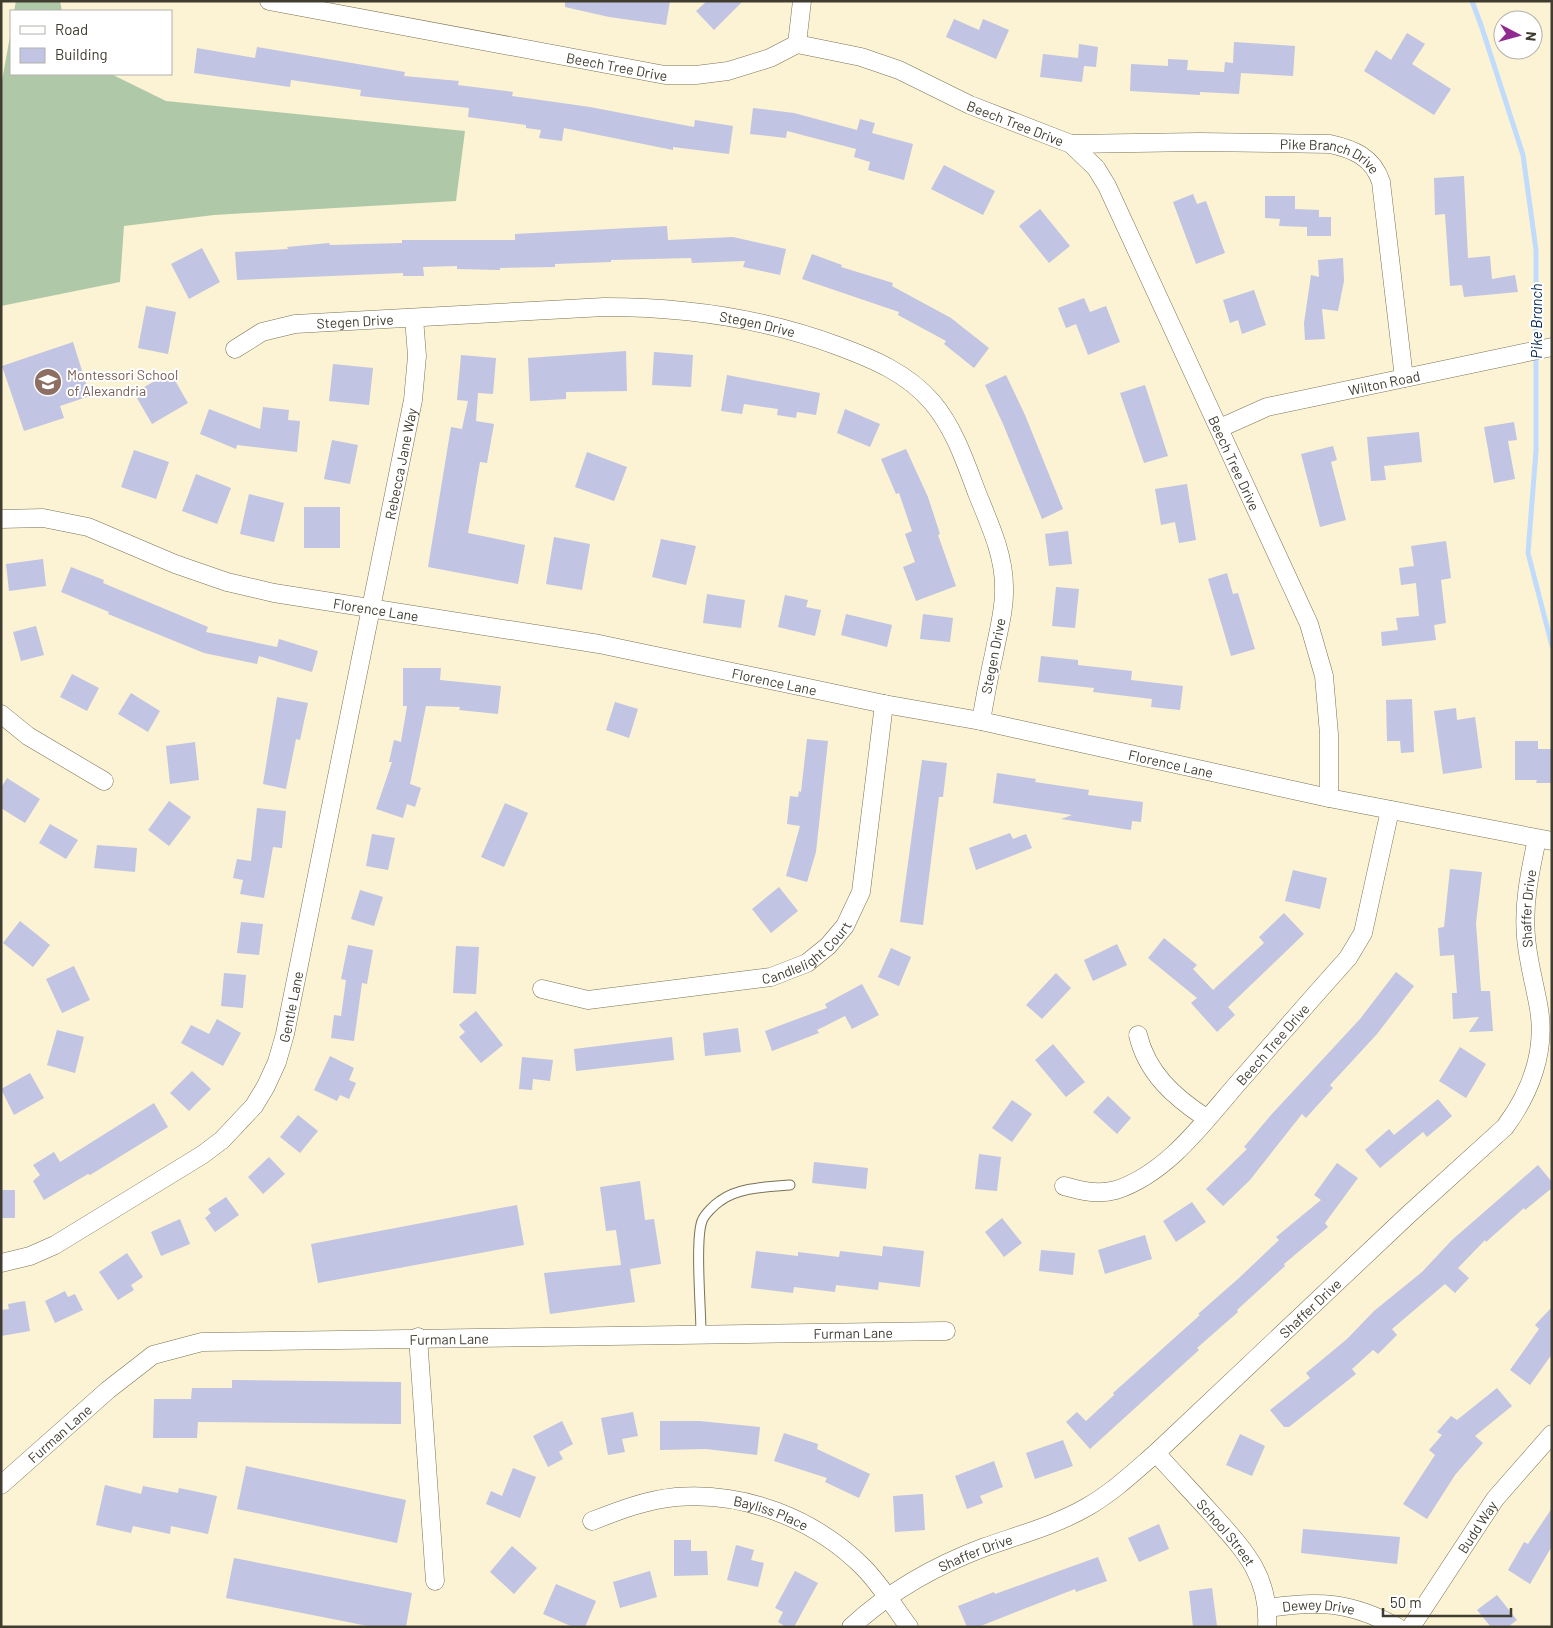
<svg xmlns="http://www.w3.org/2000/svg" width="1553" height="1628" font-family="Barlow,sans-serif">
	<rect width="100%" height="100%" fill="#fbf3d3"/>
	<!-- forest -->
	<path fill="#afc9a8" d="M16 1H60L62 11H14Z
		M11 31V74H111L166 101 465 131 456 201 214 215 124 226 120 282 1 306V86Z"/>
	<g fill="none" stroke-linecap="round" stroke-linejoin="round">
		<!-- stream -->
		<path stroke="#c1dbfc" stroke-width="5" d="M1472 1 1481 25 1523 155 1536 250V451L1528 553 1552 646"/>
	</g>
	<!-- building -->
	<path fill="#c1c4e2" d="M565 1H670L666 25 609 17 565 7Z
		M707 1H743L714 30 696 11Z
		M954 19 979 30 983 19 1009 30 996 59 946 37Z
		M1407 33 1425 44 1412 64 1451 89 1434 115 1364 71 1376 50 1391 60Z
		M1234 42 1295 46 1293 76 1241 73 1239 94 1200 92V95L1130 91 1131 64 1168 66V59L1188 60 1187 70 1224 72 1225 62 1233 63Z
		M1079 44 1098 47 1096 67 1084 66 1082 82 1040 77 1043 54 1078 58Z
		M257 47 405 72 404 76 459 81 458 85 513 92 512 96 590 107 694 127 695 120 733 126 729 154 673 147V150L564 128 562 141 539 138 541 130 526 128V125L468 117 469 108 360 96 361 90 291 80 290 87 194 73 197 48 255 58Z
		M753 108 794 113 857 130 860 119 875 123 872 133 913 144 904 180 868 170 870 162 854 157 856 149 787 131 786 138 750 134Z
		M944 165 995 191 983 215 931 189Z
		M1464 176 1468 258 1490 256 1492 279 1515 275 1518 292 1464 297 1462 285 1450 286 1445 214 1435 215 1434 178Z
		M1193 194 1197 204 1206 201 1225 253 1196 264 1173 202Z
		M1265 196H1295V209L1319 210V217H1331V236H1307V227L1279 226 1280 219 1265 218Z
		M1040 209 1070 246 1049 263 1019 226Z
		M667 226 668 240 733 237 786 249 780 275 743 267 745 261 692 263 691 258 611 260V262L555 264V267L500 268V270L457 269V266L423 267 424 276H403V273L237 280 235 252 288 249 287 247 329 243 330 245 402 243V240H515V234Z
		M202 248 220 282 189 299 171 264Z
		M812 254 842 265 841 267 893 283 892 286 951 318 989 348 974 368 944 344 946 341 898 315 899 312 802 279Z
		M1343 258 1344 281 1338 311 1322 309 1325 339 1305 340 1304 323 1311 275 1319 277 1318 260Z
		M1254 290 1266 325 1242 334 1238 320 1230 323 1223 300Z
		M1084 298 1090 312 1106 306 1120 342 1088 355 1076 324 1066 328 1058 308Z
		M146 306 176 312 168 354 138 348Z
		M73 342 90 396 60 406 64 418 24 431 2 366Z
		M626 351 627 391 566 392V399L530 401 528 358Z
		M654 352 693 355 691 387 652 385Z
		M461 355 496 358 493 394 478 393 476 421 494 424 487 463 480 462 468 533 525 545 518 584 428 567 451 427 462 429 468 401 457 400Z
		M333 364 373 368 369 405 329 401Z
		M170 372 188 403 152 424 134 393Z
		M727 375 820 393 816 415 797 412 796 418 777 415 778 409 744 404 742 414 721 411Z
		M1006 375 1025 415 1063 509 1042 519 1003 424 985 385Z
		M1145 385 1168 456 1144 463 1120 393Z
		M263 407 289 410 288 420 300 421 297 452 237 445 236 449 200 434 209 409 260 429Z
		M845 409 880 424 870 447 837 433Z
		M1514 422 1517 440 1508 441 1515 479 1494 483 1484 427Z
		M1419 432 1422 462 1384 466 1386 480 1371 481 1367 437Z
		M332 440 358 445 350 484 324 479Z
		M1333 446 1337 460 1331 462 1346 520 1320 527 1301 454Z
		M906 449 928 497 940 534 938 535 956 586 916 601 903 567 915 562 905 534 912 531 899 493 896 494 881 459Z
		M134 450 169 462 156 499 121 487Z
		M587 452 627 467 614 501 575 487Z
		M196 474 231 488 217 524 182 511Z
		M1187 484 1196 540 1179 543 1175 522 1161 525 1155 489Z
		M249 494 284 503 274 542 240 534Z
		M304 507H340V548H304Z
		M1068 531 1072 564 1049 566 1045 534Z
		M554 537 590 544 582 590 546 584Z
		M661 539 696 546 686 585 652 577Z
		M1446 541 1451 578 1441 580 1446 623 1434 625 1436 640 1382 646 1381 632 1398 630 1396 618 1419 616 1416 583 1401 585 1399 568 1414 566 1411 546Z
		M43 559 46 586 9 591 6 564Z
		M71 567 104 580 103 583 208 627 206 632 277 647 279 639 318 651 312 672 259 656 257 664 204 653 108 614 109 612 61 592Z
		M1227 573 1233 594 1238 593 1255 649 1231 656 1208 579Z
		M1056 587 1079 589 1075 628 1052 626Z
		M707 594 745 600 741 628 703 623Z
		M785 595 808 600 806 607 821 610 815 636 778 627Z
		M846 614 892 625 887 647 841 635Z
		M923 614 953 618 950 642 920 639Z
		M36 626 44 655 21 661 13 632Z
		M1041 656 1078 660V665L1132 671 1131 680 1183 686 1180 710 1151 707 1152 699 1093 692 1094 688 1038 682Z
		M403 668H441L440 680 501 686 498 714 459 710 460 707 426 706 410 784 421 788 415 807 407 804 403 818 376 809 392 762H389L394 740 401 742 407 706H403Z
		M72 674 99 688 87 711 60 697Z
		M131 693 160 711 148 732 118 714Z
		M277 697 308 703 300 740 296 739 286 789 263 784Z
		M1412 699 1414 752 1401 753 1400 741H1387L1386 700Z
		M615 702 638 709 629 738 606 730Z
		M1456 708 1457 720 1475 717 1482 768 1443 774 1434 711Z
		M807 739 828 741 816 852 807 882 786 876 800 826 787 824 790 796 798 797 799 791 801 792Z
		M1515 741H1538V749H1552V783H1536L1537 780H1515Z
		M195 742 199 780 170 784 166 746Z
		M922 760 947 763 943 797H939L923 925 900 922Z
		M997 773 1036 779 1035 782 1089 790 1088 795 1143 802 1141 822 1132 821 1131 830 1061 819 1072 815 993 803Z
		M7 778 40 799 25 823 1 808V788Z
		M169 801 191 817 169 846 148 830Z
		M505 803 528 813 504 867 481 857Z
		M257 808 286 811 282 848 273 847 264 898 240 894 243 880 233 878 237 859 251 861Z
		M50 824 78 840 66 859 39 843Z
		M1010 833 1013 839 1026 834 1032 848 976 870 969 848Z
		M372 834 395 838 388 870 366 866Z
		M97 845 137 848 135 872 94 868Z
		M1450 869 1482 872 1476 923 1481 991H1490L1493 1031 1469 1032 1479 1017 1453 1019 1452 993H1457L1454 955 1440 956 1438 928 1444 927Z
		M1293 870 1327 878 1320 909 1285 901Z
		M779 887 798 911 771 933 752 909Z
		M360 890 383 897 374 926 351 919Z
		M1284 913 1304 934 1228 1007 1235 1015 1217 1032 1191 1003 1197 998 1148 958 1164 938 1197 965 1193 969 1213 990 1264 943 1259 937Z
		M20 921 50 945 33 967 3 943Z
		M241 922 263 924 259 955 237 953Z
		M1117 944 1127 965 1093 981 1084 960Z
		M348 945 373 950 367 984 362 983 354 1041 331 1038 334 1015 341 1016 346 980 341 979Z
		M456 946 479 947 476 994 453 993Z
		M891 948 911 957 899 986 878 977Z
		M74 966 90 1000 62 1013 46 979Z
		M1396 972 1414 986 1377 1034 1330 1085 1333 1088 1306 1118 1302 1114 1250 1180 1223 1206 1206 1189 1247 1149 1244 1147 1271 1115 1360 1019Z
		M224 973 246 975 243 1008 221 1006Z
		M1056 973 1071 988 1042 1019 1026 1005Z
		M862 984 879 1015 852 1029 845 1016 817 1030 819 1033 772 1051 765 1031 827 1008 825 1004Z
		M476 1011 503 1045 481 1063 459 1037 465 1032 459 1025Z
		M217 1019 241 1033 223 1066 181 1043 191 1025 209 1034Z
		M738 1028 741 1052 705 1056 703 1033Z
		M57 1030 84 1037 75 1073 47 1065Z
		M672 1037 674 1060 576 1071 574 1049Z
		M1053 1044 1085 1082 1066 1097 1035 1060Z
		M1460 1047 1486 1064 1466 1098 1439 1081Z
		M330 1056 354 1068 349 1080 356 1083 349 1099 340 1095 337 1101 314 1090Z
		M522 1057 553 1060 550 1081 533 1079 532 1090 519 1089Z
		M192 1071 211 1089 189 1111 170 1093Z
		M30 1073 44 1098 14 1115 1 1089Z
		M1108 1096 1131 1118 1117 1134 1093 1112Z
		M1438 1099 1452 1116 1427 1137 1423 1132 1380 1168 1365 1150 1389 1129 1394 1135Z
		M1012 1100 1032 1114 1012 1142 992 1128Z
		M154 1103 168 1127 90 1175 88 1174 44 1200 33 1181 40 1175 33 1165 54 1152 60 1162Z
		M298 1115 318 1131 300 1153 280 1137Z
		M979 1154 1001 1157 997 1191 975 1189Z
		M269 1157 285 1174 263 1194 248 1177Z
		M814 1162 868 1168 866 1189 812 1183Z
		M1337 1163 1358 1178 1325 1223 1328 1227 1284 1264 1285 1266 1237 1310 1238 1312 1197 1348 1199 1350 1090 1449 1066 1422 1077 1412 1086 1421 1114 1395 1113 1393 1200 1315 1198 1314 1239 1278 1279 1240 1276 1237 1321 1200 1314 1195Z
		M1538 1165 1552 1182V1188L1525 1210 1524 1208 1486 1242 1485 1240 1458 1268 1469 1278 1455 1293 1445 1284 1392 1329 1397 1335 1378 1354 1373 1350 1352 1369 1356 1374 1289 1427H1284L1270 1410 1310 1378 1306 1373 1347 1339 1374 1311 1422 1272 1452 1240Z
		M640 1181 645 1220 654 1219 661 1264 630 1269 635 1302 550 1314 544 1273 621 1265 616 1230 606 1231 600 1187Z
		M1 1190H15V1218H1Z
		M226 1197 239 1215 215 1232 205 1218 211 1213 208 1209Z
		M1192 1202 1206 1222 1176 1242 1163 1221Z
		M517 1205 524 1245 318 1283 311 1244Z
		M1002 1218 1022 1243 1004 1257 985 1232Z
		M180 1219 190 1244 161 1256 151 1232Z
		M1145 1235 1152 1259 1105 1274 1098 1250Z
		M883 1246 924 1251 920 1287 879 1282 878 1290 836 1285 835 1292 794 1287 793 1293 751 1288 756 1251 798 1256V1252L839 1257 840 1251 882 1256Z
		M1041 1250 1075 1253 1073 1275 1039 1271Z
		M127 1253 143 1277 131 1285 134 1290 118 1300 99 1272Z
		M65 1291 68 1297 75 1294 83 1310 55 1323 45 1301Z
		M25 1301 30 1331 1 1336V1310L9 1309 8 1304Z
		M1552 1307V1354L1530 1385 1510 1370 1539 1329 1535 1325Z
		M232 1380 401 1382V1424L198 1422 197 1438H153L154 1399H191L192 1388H232Z
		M1497 1388 1512 1406 1475 1436 1483 1443 1455 1475 1427 1519 1403 1504 1435 1455 1429 1450 1442 1435 1437 1432 1451 1416 1457 1420Z
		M633 1412 638 1436 622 1439 625 1452 608 1455 601 1418Z
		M562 1421 573 1444 559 1452 563 1459 548 1467 533 1436Z
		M660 1421H699L760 1427 757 1455 706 1449 660 1450Z
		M784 1433 818 1444 817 1449 870 1474 859 1498 825 1482 827 1478 774 1461Z
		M1240 1434 1265 1446 1252 1476 1226 1465Z
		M1063 1440 1073 1466 1035 1479 1026 1453Z
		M994 1461 1003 1487 980 1496 983 1503 967 1509 955 1476Z
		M246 1466 406 1500 397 1543 237 1509Z
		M513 1468 536 1477 520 1518 486 1504 491 1491 502 1496Z
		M105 1485 141 1494 143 1486 178 1493 179 1488 217 1496 208 1534 171 1526 170 1534 133 1526 131 1533 96 1525Z
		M923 1494 925 1530 895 1532 893 1496Z
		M1552 1508V1546L1530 1584 1508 1570 1524 1542 1528 1544Z
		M1159 1524 1169 1549 1139 1562 1128 1538Z
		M1303 1529 1400 1537 1397 1564 1301 1553Z
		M674 1540H691V1551H707L708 1575 674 1576Z
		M736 1545 754 1550 751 1560 764 1563 758 1587 727 1580Z
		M512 1546 537 1568 514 1594 490 1572Z
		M1098 1557 1107 1581 1076 1592 1075 1589 978 1627H967L958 1606 994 1592 995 1594Z
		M234 1558 412 1593 406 1627H373L226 1598Z
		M650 1571 657 1597 620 1608 613 1582Z
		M795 1571 818 1583 794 1627H786L778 1622 783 1612 775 1608Z
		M556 1584 596 1601 585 1627H573L543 1614Z
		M1212 1588 1217 1626 1193 1627 1189 1591Z
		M1497 1595 1517 1620 1508 1627H1491L1477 1610Z"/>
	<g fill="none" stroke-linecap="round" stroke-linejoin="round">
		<defs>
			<path id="service" d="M701 1333C701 1309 695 1240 702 1221 704 1215 714 1205 720 1201 739 1187 767 1187 790 1185"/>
			<g id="minor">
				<path id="s1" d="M269 1 665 75H696L728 71 770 58 797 44 861 57 899 70 970 105 1071 144 1096 168 1107 186 1309 624 1324 676 1329 734V798"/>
				<path d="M797 44 802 1"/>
				<path id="s2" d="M1071 144 1199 142 1330 144C1353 149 1373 157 1381 182L1404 378"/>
				<path id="s3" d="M235 349 262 332 295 324 604 307C685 307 763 318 838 346 873 359 907 373 932 402 954 428 965 461 977 493 989 523 1004 554 1004 587 1005 609 998 632 994 654 989 676 985 698 981 721"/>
				<path id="s4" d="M1220 428 1267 407 1552 347"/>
				<path id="s5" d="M1 519 43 518 88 527 175 564 227 582 274 593 599 644 884 704 981 721 1329 798 1552 841"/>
				<path d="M1 714 28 736 104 781"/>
				<path id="s6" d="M542 989 588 1000 771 977 807 963 828 946 845 926 861 892 884 704"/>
				<path d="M1138 1035C1147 1073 1174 1097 1206 1118"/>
				<path id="s7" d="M1064 1186C1082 1191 1097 1195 1116 1190 1171 1172 1208 1116 1245 1075 1279 1036 1313 997 1348 958L1363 933 1390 810"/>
				<path id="s8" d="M1 1263 30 1256 55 1245 202 1155 222 1140 254 1106 266 1086 277 1062 285 1034 413 400 417 356 414 318"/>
				<path d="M418 1337 435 1581"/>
				<path id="s9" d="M1156 1453C1174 1473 1193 1493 1211 1513 1243 1549 1270 1575 1267 1627"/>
				<path id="s10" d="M1 1485 108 1390 153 1355 202 1342 946 1331"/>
				<path id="s11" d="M592 1521C620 1510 646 1500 676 1497 744 1491 815 1519 863 1567 880 1584 894 1607 909 1627"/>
				<path id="s12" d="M1268 1608C1319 1600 1351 1602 1397 1627"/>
				<path id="s13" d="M851 1627C889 1592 937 1565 985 1547 1019 1535 1056 1525 1087 1507 1113 1492 1134 1472 1156 1453L1408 1215 1505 1127C1530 1093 1546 1052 1539 1009 1535 985 1528 962 1526 937 1523 903 1530 872 1537 839"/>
				<path id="s14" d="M1411 1627 1495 1499 1552 1434"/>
			</g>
		</defs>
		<!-- service casing -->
		<use href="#service" stroke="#7a7256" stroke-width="11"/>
		<!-- minor casing -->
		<use href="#minor" stroke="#7a7256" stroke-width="19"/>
		<!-- service -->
		<use href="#service" stroke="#fff" stroke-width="9"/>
		<!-- minor -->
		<use href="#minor" stroke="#fff" stroke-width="18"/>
	</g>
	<!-- icons -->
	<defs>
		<symbol id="school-disc" viewBox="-11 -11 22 22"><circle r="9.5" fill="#8d6e63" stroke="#fff"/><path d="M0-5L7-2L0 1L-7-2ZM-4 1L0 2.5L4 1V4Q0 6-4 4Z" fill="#fff"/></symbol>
	</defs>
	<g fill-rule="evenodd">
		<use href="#school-disc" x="32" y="366" width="32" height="32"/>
	</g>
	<g text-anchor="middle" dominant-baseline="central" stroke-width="4" stroke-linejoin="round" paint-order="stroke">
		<!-- street labels -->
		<g font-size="14" fill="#403d30" stroke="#fff">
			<text stroke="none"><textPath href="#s1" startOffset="354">Beech Tree Drive</textPath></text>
			<text stroke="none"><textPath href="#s1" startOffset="774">Beech Tree Drive</textPath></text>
			<text stroke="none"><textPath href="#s2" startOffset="262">Pike Branch Drive</textPath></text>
			<text stroke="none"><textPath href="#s3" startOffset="126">Stegen Drive</textPath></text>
			<text stroke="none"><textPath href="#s3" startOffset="530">Stegen Drive</textPath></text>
			<text stroke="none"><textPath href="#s4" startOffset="171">Wilton Road</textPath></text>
			<text stroke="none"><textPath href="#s8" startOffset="962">Rebecca Jane Way</textPath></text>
			<text stroke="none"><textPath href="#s1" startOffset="1194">Beech Tree Drive</textPath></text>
			<text stroke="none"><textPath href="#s5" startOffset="389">Florence Lane</textPath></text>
			<text transform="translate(993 656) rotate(-79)">Stegen Drive</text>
			<text stroke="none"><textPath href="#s5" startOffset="794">Florence Lane</textPath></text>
			<text stroke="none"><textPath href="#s5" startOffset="1199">Florence Lane</textPath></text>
			<text stroke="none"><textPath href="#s13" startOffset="1060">Shaffer Drive</textPath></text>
			<text stroke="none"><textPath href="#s6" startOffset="275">Candlelight Court</textPath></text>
			<text stroke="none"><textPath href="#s8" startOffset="408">Gentle Lane</textPath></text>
			<text stroke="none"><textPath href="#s7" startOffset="269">Beech Tree Drive</textPath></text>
			<text stroke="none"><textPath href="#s13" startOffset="566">Shaffer Drive</textPath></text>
			<text stroke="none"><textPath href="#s10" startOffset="902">Furman Lane</textPath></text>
			<text stroke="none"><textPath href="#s10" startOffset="498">Furman Lane</textPath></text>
			<text stroke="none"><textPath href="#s10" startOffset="78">Furman Lane</textPath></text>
			<text stroke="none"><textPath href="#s11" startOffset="185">Bayliss Place</textPath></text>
			<text stroke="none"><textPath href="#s14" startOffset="120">Budd Way</textPath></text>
			<text stroke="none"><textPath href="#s9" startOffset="106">School Street</textPath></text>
			<text stroke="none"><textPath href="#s13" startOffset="146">Shaffer Drive</textPath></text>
			<text stroke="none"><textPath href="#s12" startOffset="51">Dewey Drive</textPath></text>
		</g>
		<!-- education labels -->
		<g font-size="14" fill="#785e54" stroke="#fff" text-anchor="start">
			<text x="67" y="374">Montessori School<tspan x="67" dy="16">of Alexandria</tspan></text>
		</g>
		<!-- water labels -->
		<g font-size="15" font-style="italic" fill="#092d55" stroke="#fff">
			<text transform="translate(1536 321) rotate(-90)">Pike Branch</text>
		</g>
	</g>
	<!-- border -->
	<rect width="1553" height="1628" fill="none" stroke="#403d30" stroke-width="5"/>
	<!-- legend -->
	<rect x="10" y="10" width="162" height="65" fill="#ffffff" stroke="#b3b1ac"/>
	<rect x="20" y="26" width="25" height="8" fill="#ffffff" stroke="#b3b1ac"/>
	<text x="55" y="35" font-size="15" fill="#403d30">Road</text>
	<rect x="20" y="48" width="25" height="15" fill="#c1c4e2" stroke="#b3b1ac"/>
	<text x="55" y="60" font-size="15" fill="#403d30">Building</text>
	<!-- north arrow -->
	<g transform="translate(1518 35) rotate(96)"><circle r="24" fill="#ffffff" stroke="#b3b1ac"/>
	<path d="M0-4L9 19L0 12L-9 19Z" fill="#902a90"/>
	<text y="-8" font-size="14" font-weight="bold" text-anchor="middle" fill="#403d30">N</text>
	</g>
	<!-- scale -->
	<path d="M1383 1608v8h128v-8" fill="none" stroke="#403d30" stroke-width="2.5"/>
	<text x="1390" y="1608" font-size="15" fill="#403d30" stroke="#ffffff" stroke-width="4" paint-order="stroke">50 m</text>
</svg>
